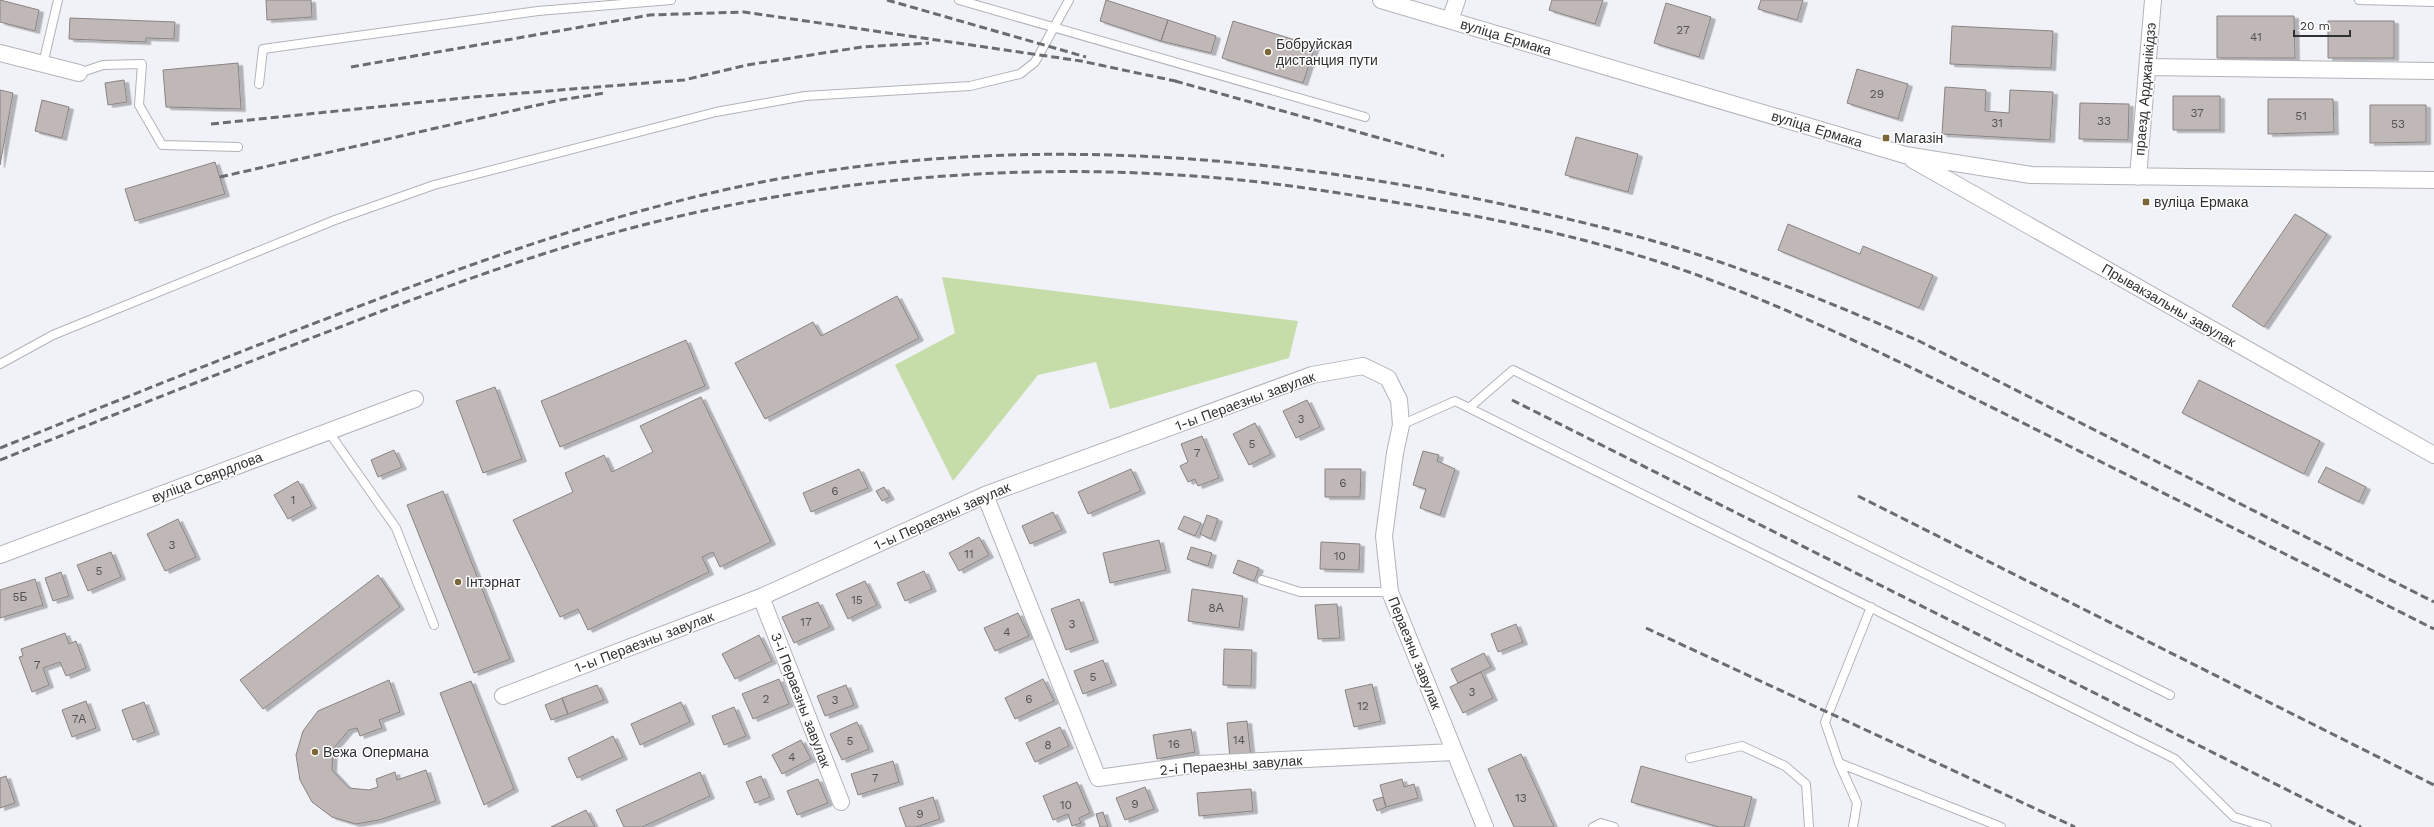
<svg xmlns="http://www.w3.org/2000/svg" width="2434" height="827" font-family="'Work Sans',sans-serif">
	<defs>
		<filter id="shadow"><feDropShadow dx="4.5" dy="2.5" stdDeviation="0" flood-color="#0004"/></filter>
	</defs>
	<rect width="100%" height="100%" fill="#f1f2f8"/>
	<!-- green -->
	<path fill="#c6dda9" d="M942 277 1298 321 1289 358 1110 409 1096 362 1038 375 953 481 895 365 955 333Z"/>
	<!-- building -->
	<path fill="#bfb8b7" stroke="#898382" filter="url(#shadow)" d="M0 0 39 10 35 31 0 22Z
		M266 0H311L312 17 267 20Z
		M1106 0 1168 20 1161 41 1100 21Z
		M1552 0H1603L1595 24 1549 10Z
		M1761 0H1803L1797 20 1758 9Z
		M1666 3 1711 17 1699 57 1654 43Z
		M2217 16H2294L2295 58H2217Z
		M70 18 175 22 174 39 146 38V42L69 39Z
		M1168 20 1216 36 1211 53 1161 41Z
		M1233 21 1315 46 1303 83 1222 58Z
		M2328 21H2394V58H2328Z
		M1952 26 2053 31 2051 68 1950 64Z
		M238 63 241 109 166 107 163 70Z
		M1857 69 1908 84 1898 119 1847 103Z
		M124 80 127 102 108 105 105 83Z
		M1945 87 1986 90 1985 111 2009 113 2010 90 2053 92 2050 140 1942 134Z
		M0 90 13 93 0 165Z
		M2173 96H2220V130H2173Z
		M2268 99H2333L2334 132 2268 134Z
		M42 100 69 107 62 138 35 131Z
		M2080 103 2129 104 2128 140 2079 139Z
		M2370 105H2426V142L2370 143Z
		M1576 137 1638 154 1628 192 1565 175Z
		M215 162 225 194 135 221 125 189Z
		M2295 214 2327 234 2264 327 2232 306Z
		M1788 224 1860 254 1863 246 1933 275 1919 308 1778 250Z
		M897 296 919 338 765 419 735 363 813 322 821 336Z
		M686 340 705 386 560 447 541 401Z
		M2199 380 2320 441 2304 474 2182 413Z
		M495 387 522 459 483 473 456 401Z
		M701 397 771 542 720 567 713 552 702 557 709 572 588 630 578 609 560 617 513 520 573 492 565 473 604 455 612 472 653 452 640 426Z
		M1307 400 1320 427 1296 438 1283 411Z
		M1255 423 1271 454 1249 465 1233 434Z
		M1202 436 1219 478 1198 486 1195 479 1188 482 1180 466 1188 462 1181 444Z
		M394 450 402 467 378 477 371 460Z
		M1423 451 1439 455 1437 461 1455 469 1440 515 1420 508 1426 489 1413 485Z
		M2326 467 2366 487 2359 502 2318 482Z
		M859 469 868 488 811 512 803 493Z
		M1131 469 1141 491 1088 514 1078 492Z
		M1325 469H1361L1360 497H1325Z
		M298 481 312 506 288 519 274 495Z
		M884 487 890 497 882 501 876 491Z
		M443 491 510 659 474 673 407 505Z
		M1053 512 1062 530 1030 544 1022 526Z
		M1207 515 1218 519 1211 539 1200 534Z
		M1184 516 1201 523 1195 536 1178 529Z
		M178 519 196 557 165 571 147 534Z
		M979 537 989 555 959 571 949 553Z
		M1159 540 1166 570 1110 583 1103 553Z
		M1321 542 1360 544 1359 570 1320 569Z
		M1191 547 1212 553 1208 566 1187 559Z
		M111 552 121 577 88 591 77 565Z
		M1238 560 1259 568 1254 581 1233 573Z
		M924 571 932 589 905 601 897 583Z
		M61 572 69 596 53 601 45 578Z
		M378 575 400 607 263 709 240 680Z
		M35 579 43 605 0 618V590Z
		M865 581 877 605 848 619 836 594Z
		M1192 589 1243 596 1239 628 1188 621Z
		M1079 599 1094 640 1066 650 1051 609Z
		M818 602 830 627 794 643 782 617Z
		M1337 604 1340 638 1318 639 1315 605Z
		M1018 613 1029 636 995 651 984 628Z
		M1516 624 1523 642 1498 652 1491 634Z
		M65 633 69 644 76 641 86 668 66 676 60 662 43 668 49 685 32 692 19 657 23 656 21 649Z
		M759 635 772 661 735 679 722 654Z
		M1224 649 1252 650 1251 686 1223 685Z
		M1484 653 1491 667 1458 683 1451 669Z
		M1103 660 1112 683 1083 694 1074 671Z
		M1481 672 1493 698 1463 713 1450 687Z
		M779 679 789 704 753 719 742 694Z
		M1043 679 1054 701 1015 719 1005 698Z
		M389 680 400 712 379 720 382 728 360 736 357 728 349 730 333 749 332 770 349 788 369 790 378 787 376 779 395 772 397 780 426 770 436 801 379 820 356 824 332 817 312 802 300 780 296 755 303 731 318 711Z
		M471 681 514 789 484 805 440 693Z
		M1372 684 1381 721 1354 727 1345 690Z
		M597 685 604 700 568 714 562 698Z
		M846 685 854 705 825 716 817 696Z
		M562 698 568 714 551 720 545 705Z
		M86 701 96 728 72 737 62 710Z
		M144 702 155 732 133 740 122 710Z
		M681 702 690 722 640 745 631 724Z
		M734 707 746 736 724 745 712 716Z
		M1247 721 1251 758 1230 760 1227 723Z
		M857 722 869 749 842 760 830 734Z
		M1060 727 1069 746 1035 762 1026 743Z
		M1191 729 1195 752 1157 759 1153 735Z
		M613 736 623 757 577 778 568 758Z
		M801 740 811 759 782 774 772 755Z
		M1521 754 1554 827H1514L1488 769Z
		M893 761 899 782 858 795 851 774Z
		M1641 766 1752 797 1744 827H1719L1631 802Z
		M700 772 710 796 642 827H624L616 810Z
		M6 776 15 803 0 808V778Z
		M761 776 770 797 755 803 746 782Z
		M818 779 828 803 797 815 787 791Z
		M1402 779 1404 787 1414 784 1418 798 1386 807 1380 785Z
		M1077 782 1090 813 1079 818 1081 823 1072 826 1068 814 1053 820 1043 796Z
		M1145 787 1154 809 1125 820 1116 798Z
		M1251 789 1253 811 1199 816 1197 793Z
		M933 797 940 819 916 827H906L899 808Z
		M1383 797 1386 807 1377 811 1373 800Z
		M586 810 595 827H551Z
		M1103 812 1108 827H1100L1096 814Z"/>
	<g fill="none" stroke-linecap="round" stroke-linejoin="round">
		<defs>
			<path id="service" d="M959 0 1365 117
				M2359 0 2434 2
				M43 64 58 0
				M79 73 103 65 142 64 139 105 162 145 238 147
				M259 84 263 49 538 11 671 0
				M0 364 53 335 335 220 434 185 716 112 805 96 970 86 1020 74 1035 62 1069 0
				M1469 408 1513 370 2170 695
				M1401 425 1455 401 2175 759 2234 817 2267 827
				M328 431 396 528 434 625
				M1262 580 1300 592H1390
				M1871 607 1825 722 1839 763 2001 827
				M1690 758 1742 746 1785 766 1806 784 1809 827
				M1839 763 1857 803 1853 827
				M1593 827 1601 823 1614 827"/>
			<path id="minor" d="M1381 0 1905 155 2031 175 2434 180
				M1450 20 1457 0
				M0 53 79 73
				M2148 67 2434 71
				M1913 160 2434 455
				M2138 177 2153 0
				M985 495 1098 778 1198 764 1454 752
				M0 555 415 399
				M761 597 841 802
				M503 696 761 597 985 495 1312 375 1363 366 1388 378 1399 400 1401 425 1395 453 1384 536 1390 592 1485 827"/>
		</defs>
		<!-- service casing -->
		<use href="#service" stroke="#b2b3b9" stroke-width="10"/>
		<!-- minor casing -->
		<use href="#minor" stroke="#b2b3b9" stroke-width="18"/>
		<!-- service -->
		<use href="#service" stroke="#fff" stroke-width="8"/>
		<!-- minor -->
		<use href="#minor" stroke="#fff" stroke-width="16"/>
		<!-- rail -->
		<path stroke="#6b6c70" stroke-width="3" stroke-dasharray="8 4" stroke-linecap="butt" d="M887 0 1086 57
			M351 67 650 15 744 12 1081 61 1180 82
			M1175 81 1444 156
			M211 124 473 97 684 80 747 65 862 47 929 43
			M220 177 560 100 605 93
			M1512 400 2361 827
			M0 448C112 403 223 358 336 315 457 269 579 224 707 194 969 131 1249 149 1511 206 1573 220 1635 234 1696 254 1772 279 1846 309 1919 341L2434 602
			M0 460C100 420 200 381 301 342 413 299 526 255 643 225 828 178 1017 162 1207 177 1271 182 1336 192 1399 203 1501 219 1604 241 1700 276 1822 321 1937 380 2053 438 2180 501 2307 565 2434 629
			M1858 496 2434 785
			M1646 628 2075 827"/>
	</g>
	<!-- markers -->
	<g fill="#7b6635" stroke="#fff" stroke-width="1.5">
		<circle cx="1268" cy="52" r="4"/>
		<rect x="1882" y="134" width="8" height="8" rx="2"/>
		<rect x="2142" y="198" width="8" height="8" rx="2"/>
		<circle cx="458" cy="582" r="4"/>
		<circle cx="315" cy="752" r="4"/>
	</g>
	<g text-anchor="middle" dominant-baseline="central" stroke-width="3" stroke-linejoin="round" paint-order="stroke">
		<!-- number labels -->
		<g font-size="12" fill="#545354">
			<text x="1683" y="30">27</text>
			<text x="2256" y="37">41</text>
			<text x="1877" y="94">29</text>
			<text x="2197" y="113">37</text>
			<text x="2301" y="116">51</text>
			<text x="2104" y="121">33</text>
			<text x="1997" y="123">31</text>
			<text x="2398" y="124">53</text>
			<text x="1301" y="419">3</text>
			<text x="1252" y="444">5</text>
			<text x="1197" y="453">7</text>
			<text x="1343" y="483">6</text>
			<text x="835" y="491">6</text>
			<text x="293" y="500">1</text>
			<text x="172" y="545">3</text>
			<text x="969" y="554">11</text>
			<text x="1340" y="556">10</text>
			<text x="99" y="571">5</text>
			<text x="20" y="597">5Б</text>
			<text x="857" y="600">15</text>
			<text x="1216" y="608">8А</text>
			<text x="806" y="622">17</text>
			<text x="1072" y="624">3</text>
			<text x="1007" y="632">4</text>
			<text x="37" y="665">7</text>
			<text x="1093" y="677">5</text>
			<text x="1472" y="692">3</text>
			<text x="766" y="699">2</text>
			<text x="1029" y="699">6</text>
			<text x="835" y="700">3</text>
			<text x="1363" y="706">12</text>
			<text x="79" y="719">7А</text>
			<text x="1239" y="740">14</text>
			<text x="850" y="741">5</text>
			<text x="1174" y="744">16</text>
			<text x="1048" y="745">8</text>
			<text x="792" y="757">4</text>
			<text x="875" y="778">7</text>
			<text x="1521" y="798">13</text>
			<text x="1135" y="804">9</text>
			<text x="1066" y="805">10</text>
			<text x="920" y="814">9</text>
		</g>
		<!-- street labels -->
		<g font-size="14" fill="#303133" stroke="#fff">
			<text transform="translate(1506 37) rotate(17)">вуліца Ермака</text>
			<text transform="translate(2145 89) rotate(-85)">праезд Арджанікідзэ</text>
			<text transform="translate(1817 129) rotate(17)">вуліца Ермака</text>
			<text transform="translate(2169 305) rotate(30)">Прывакзальны завулак</text>
			<text transform="translate(1245 401) rotate(-20)">1-ы Пераезны завулак</text>
			<text transform="translate(207 477) rotate(-21)">вуліца Свярдлова</text>
			<text transform="translate(942 516) rotate(-24)">1-ы Пераезны завулак</text>
			<text transform="translate(644 642) rotate(-21)">1-ы Пераезны завулак</text>
			<text transform="translate(1415 653) rotate(68)">Пераезны завулак</text>
			<text transform="translate(801 700) rotate(69)">3-і Пераезны завулак</text>
			<text transform="translate(1231 765) rotate(-4)">2-і Пераезны завулак</text>
		</g>
		<!-- poi labels -->
		<g font-size="14" fill="#303133" stroke="#fff" text-anchor="start">
			<text x="1276" y="44">Бобруйская<tspan x="1276" dy="16">дистанция пути</tspan></text>
			<text x="1894" y="138">Магазін</text>
			<text x="2154" y="202">вуліца Ермака</text>
			<text x="466" y="582">Інтэрнат</text>
			<text x="323" y="752">Вежа Опермана</text>
		</g>
	</g>
	<!-- scale -->
	<path d="M2294 30v6h56v-6" fill="none" stroke="#303133" stroke-width="2"/>
	<text x="2300" y="30" font-size="12" fill="#303133" stroke="#ffffff" stroke-width="3" paint-order="stroke">20 m</text>
</svg>
